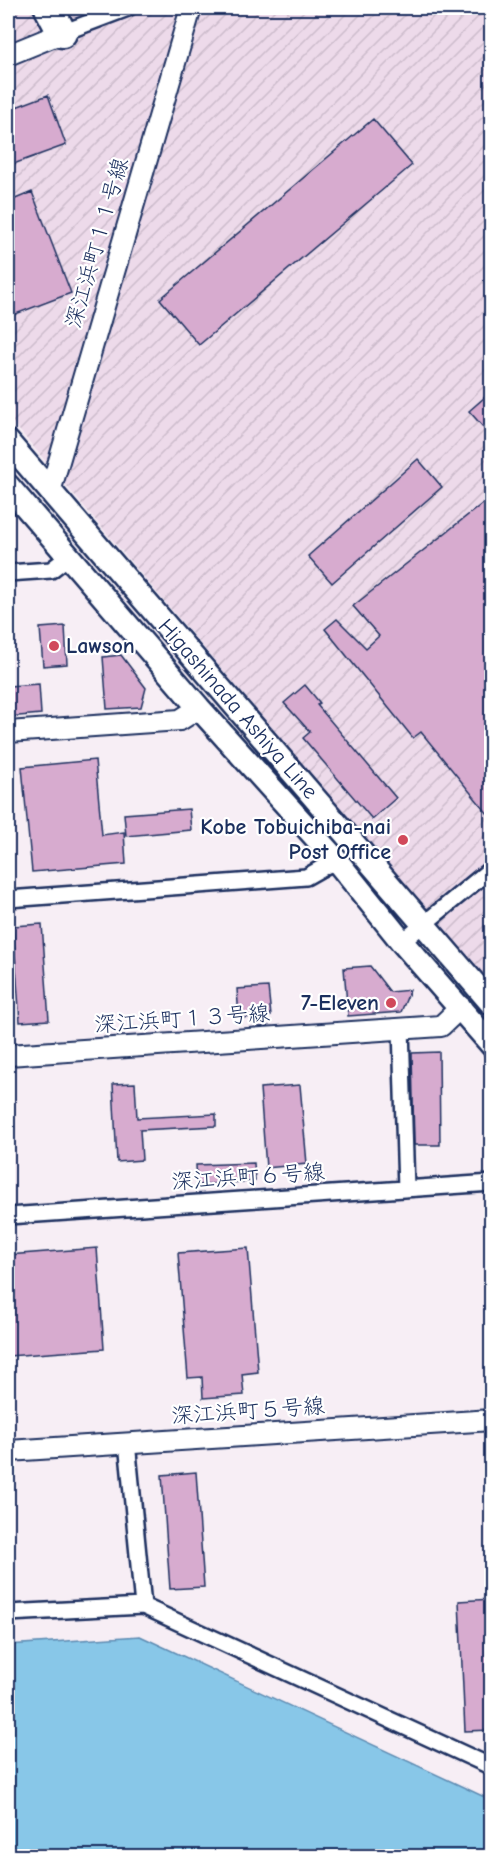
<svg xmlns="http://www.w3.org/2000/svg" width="499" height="1864" font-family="'Comic Neue','Klee One',sans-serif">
	<defs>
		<pattern id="industrial-furrows" width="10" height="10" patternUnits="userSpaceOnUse" patternTransform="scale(1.5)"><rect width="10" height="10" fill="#eddaea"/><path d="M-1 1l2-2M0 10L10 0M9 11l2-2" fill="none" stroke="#cbbbcb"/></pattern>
	</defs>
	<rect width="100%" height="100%" fill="#f7eef5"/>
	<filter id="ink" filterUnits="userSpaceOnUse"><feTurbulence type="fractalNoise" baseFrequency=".0167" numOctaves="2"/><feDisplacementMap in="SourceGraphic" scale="12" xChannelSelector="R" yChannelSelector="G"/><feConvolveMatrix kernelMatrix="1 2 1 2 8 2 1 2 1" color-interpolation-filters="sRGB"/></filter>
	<g filter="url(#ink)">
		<!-- industrial -->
		<path fill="url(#industrial-furrows)" d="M8 8H491V986L8 417Z"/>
		<!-- water -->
		<path fill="#88c7e8" stroke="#5c8ab1" stroke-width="1.5" d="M140 1636 491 1800V1856H8V1645Z"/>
		<!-- building -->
		<path fill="#d7abcf" stroke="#1b2f5e" stroke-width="1.5" d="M48 95 66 145 8 166V110Z
			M373 119 412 165 199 345 160 299Z
			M32 192 71 293 8 317V202Z
			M492 391V437L469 411Z
			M418 459 442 487 332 583 308 556Z
			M492 496V819L421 732 413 738 325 629 337 619 366 648 379 636 353 606Z
			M65 626 67 664 43 666 40 628Z
			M121 655 146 688 141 707 107 709 103 657Z
			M39 684 41 714 8 717V686Z
			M305 685 320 703 317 705 396 798 372 819 303 738 310 732 284 703Z
			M95 760 102 835 124 832 126 864 32 872 22 767Z
			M189 809 191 830 126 836 124 814Z
			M42 924 49 1020 20 1022 13 926Z
			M370 966 390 992 410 990 401 1012 348 1016 344 968Z
			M268 987 271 1016 239 1018 237 989Z
			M439 1052 440 1145H414L412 1053Z
			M135 1083 137 1118 216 1114V1126L140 1130 142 1160 117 1162 113 1084Z
			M300 1085 307 1164 266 1168 260 1088Z
			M254 1163 255 1181 197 1185 196 1165Z
			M97 1248 104 1349 8 1356V1255Z
			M248 1248 258 1372 242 1374 244 1395 203 1398 202 1377 188 1378 178 1253Z
			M196 1472 204 1587 170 1589 162 1475Z
			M492 1599V1730L465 1731 459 1601Z"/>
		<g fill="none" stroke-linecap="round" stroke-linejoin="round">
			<defs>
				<path id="minor" d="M62 33 128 8
					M8 573 51 570 68 557
					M8 899 306 877 336 860
					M402 942 492 868
					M401 1028 406 1189
					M8 1216 492 1183
					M127 1442 143 1606
					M8 1613 143 1606 492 1767"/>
				<path id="tertiary" d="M8 55 62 33
					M50 492 191 8
					M8 732 180 720 199 708
					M8 1055 441 1026 461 1007
					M8 1451 492 1420"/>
				<path id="secondary" d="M8 442 492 1004
					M8 486 199 708 336 860 402 942 492 1045"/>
				<path id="motorway" d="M49 8 62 33"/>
			</defs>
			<!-- minor casing -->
			<use href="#minor" stroke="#1b2f5e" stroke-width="20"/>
			<!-- tertiary casing -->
			<use href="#tertiary" stroke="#1b2f5e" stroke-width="24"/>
			<!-- secondary casing -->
			<use href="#secondary" stroke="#1b2f5e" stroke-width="27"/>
			<!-- motorway casing -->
			<use href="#motorway" stroke="#1b2f5e" stroke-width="33"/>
			<!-- minor -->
			<use href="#minor" stroke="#fff" stroke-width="15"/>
			<!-- tertiary -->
			<use href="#tertiary" stroke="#fff" stroke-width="20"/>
			<!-- secondary -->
			<use href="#secondary" stroke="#fff" stroke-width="22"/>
			<!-- motorway -->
			<use href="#motorway" stroke="#fff" stroke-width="28"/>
		</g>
	</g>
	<!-- markers -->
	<g fill="#d1495b" stroke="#fff" stroke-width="2">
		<circle cx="54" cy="646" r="6"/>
		<circle cx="403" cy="840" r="6"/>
		<circle cx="391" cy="1003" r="6"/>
	</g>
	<g text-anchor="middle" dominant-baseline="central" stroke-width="4.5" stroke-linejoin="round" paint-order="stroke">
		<!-- street labels -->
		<g font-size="22" fill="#1b2f5e" stroke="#fff">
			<text transform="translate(97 243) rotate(-74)">深江浜町１１号線</text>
			<text transform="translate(238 709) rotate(49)">Higashinada Ashiya Line</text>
			<text transform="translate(182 1019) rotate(-4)">深江浜町１３号線</text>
			<text transform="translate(248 1177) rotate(-4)">深江浜町６号線</text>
			<text transform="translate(248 1411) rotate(-4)">深江浜町５号線</text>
		</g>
		<!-- poi labels -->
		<g font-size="22" font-weight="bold" fill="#1b2f5e" stroke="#fff" text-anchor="end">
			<text x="66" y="646" text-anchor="start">Lawson</text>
			<text x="391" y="827">Kobe Tobuichiba-nai<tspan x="391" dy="25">Post Office</tspan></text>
			<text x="379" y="1003">7-Eleven</text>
		</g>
	</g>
	<!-- margin -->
	<rect width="499" height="1864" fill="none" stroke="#fff" stroke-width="30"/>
	<rect x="15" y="15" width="469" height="1834" fill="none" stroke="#1b2f5e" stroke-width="2" filter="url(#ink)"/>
</svg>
